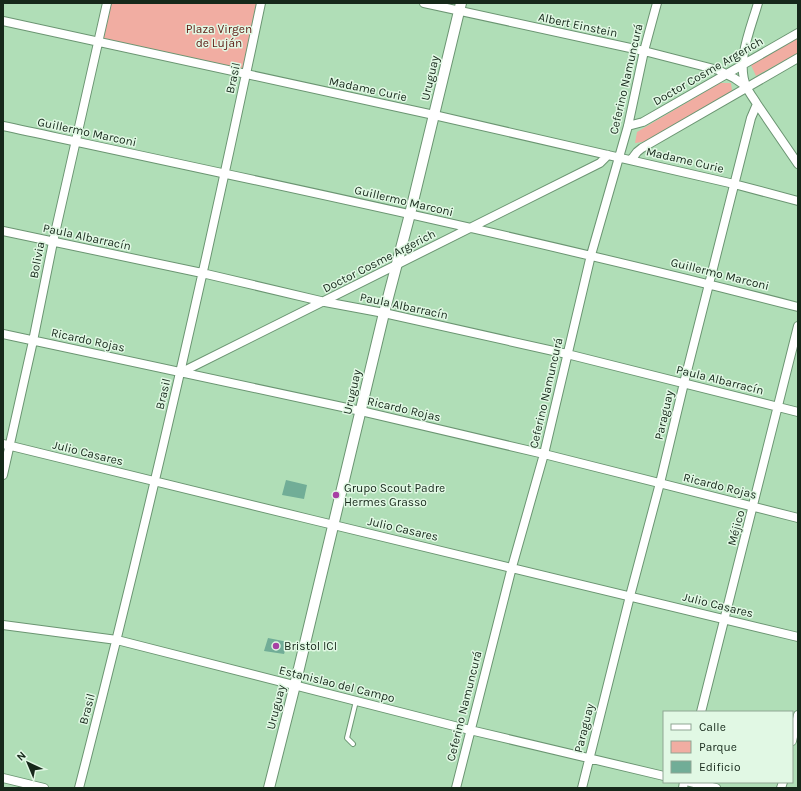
<svg xmlns="http://www.w3.org/2000/svg" width="801" height="791" font-family="Karla,sans-serif">
	<rect width="100%" height="100%" fill="#b0deb7"/>
	<!-- green -->
	<path fill="#f1ada2" d="M107 3H261L246 75 98 41Z
		M798 36V53L756 76 751 65Z
		M720 83H731L732 91 648 141 635 143 637 132Z"/>
	<!-- building -->
	<path fill="#71ad97" d="M286 480 307 485 304 499 282 495Z
		M268 638 288 642 284 654 264 651Z"/>
	<g fill="none" stroke-linecap="round" stroke-linejoin="round">
		<defs>
			<path id="service" d="M353 744 347 738 356 701"/>
			<path id="minor" d="M424 3 644 51 718 70 734 78 747 87
				M3 21 434 115 734 184 798 201
				M757 104 798 164
				M3 126C269 183 535 239 798 307
				M628 126 643 122 798 33
				M631 160 637 152 642 148 798 58
				M3 231 202 273 325 302 384 313 567 354 798 412
				M3 334 361 411 544 454 798 518
				M180 373 600 163 608 155
				M3 444 313 520 798 637
				M3 475 33 341 53 242 107 3
				M3 625 117 640 470 730 664 776
				M701 712 798 326
				M792 741 798 715
				M3 778 44 788
				M690 782 716 788
				M79 788C146 528 206 266 261 3
				M456 788 512 567 544 454 591 255 628 126 644 51 657 3
				M582 788 630 596 660 483 684 383 751 118 757 104C754 99 750 94 747 88 735 63 751 28 758 3
				M683 788 684 782
				M781 788 783 782"/>
			<path id="tertiary" d="M269 788 295 685 384 313 410 214 461 3"/>
		</defs>
		<!-- service casing -->
		<use href="#service" stroke="#6b9572" stroke-width="6"/>
		<!-- minor casing -->
		<use href="#minor" stroke="#6b9572" stroke-width="10"/>
		<!-- tertiary casing -->
		<use href="#tertiary" stroke="#6b9572" stroke-width="12"/>
		<!-- service -->
		<use href="#service" stroke="#fff" stroke-width="4"/>
		<!-- minor -->
		<use href="#minor" stroke="#fff" stroke-width="8"/>
		<!-- tertiary -->
		<use href="#tertiary" stroke="#fff" stroke-width="10"/>
	</g>
	<!-- markers -->
	<g fill="#a740a4" stroke="#e1f8e4" stroke-width="1.5">
		<circle cx="336" cy="495" r="4"/>
		<circle cx="276" cy="646" r="4"/>
	</g>
	<g text-anchor="middle" dominant-baseline="central" stroke-width="3" stroke-linejoin="round" paint-order="stroke">
		<!-- street labels -->
		<g font-size="12" fill="#16281a" stroke="#e1f8e4">
			<text transform="translate(578 25) rotate(12)">Albert Einstein</text>
			<text transform="translate(708 71) rotate(-30)">Doctor Cosme Argerich</text>
			<text transform="translate(233 78) rotate(-78)">Brasil</text>
			<text transform="translate(430 78) rotate(-77)">Uruguay</text>
			<text transform="translate(626 79) rotate(-77)">Ceferino Namuncurá</text>
			<text transform="translate(368 89) rotate(12)">Madame Curie</text>
			<text transform="translate(87 132) rotate(12)">Guillermo Marconi</text>
			<text transform="translate(685 160) rotate(13)">Madame Curie</text>
			<text transform="translate(404 201) rotate(13)">Guillermo Marconi</text>
			<text transform="translate(87 237) rotate(12)">Paula Albarracín</text>
			<text transform="translate(37 260) rotate(-79)">Bolivia</text>
			<text transform="translate(379 261) rotate(-27)">Doctor Cosme Argerich</text>
			<text transform="translate(720 274) rotate(14)">Guillermo Marconi</text>
			<text transform="translate(404 306) rotate(12)">Paula Albarracín</text>
			<text transform="translate(88 340) rotate(12)">Ricardo Rojas</text>
			<text transform="translate(720 380) rotate(14)">Paula Albarracín</text>
			<text transform="translate(352 392) rotate(-77)">Uruguay</text>
			<text transform="translate(546 393) rotate(-77)">Ceferino Namuncurá</text>
			<text transform="translate(163 394) rotate(-77)">Brasil</text>
			<text transform="translate(404 409) rotate(13)">Ricardo Rojas</text>
			<text transform="translate(664 415) rotate(-77)">Paraguay</text>
			<text transform="translate(88 453) rotate(14)">Julio Casares</text>
			<text transform="translate(720 486) rotate(14)">Ricardo Rojas</text>
			<text transform="translate(736 528) rotate(-75)">Méjico</text>
			<text transform="translate(403 529) rotate(13)">Julio Casares</text>
			<text transform="translate(718 605) rotate(14)">Julio Casares</text>
			<text transform="translate(337 684) rotate(14)">Estanislao del Campo</text>
			<text transform="translate(464 706) rotate(-76)">Ceferino Namuncurá</text>
			<text transform="translate(276 707) rotate(-76)">Uruguay</text>
			<text transform="translate(87 709) rotate(-75)">Brasil</text>
			<text transform="translate(584 728) rotate(-76)">Paraguay</text>
		</g>
		<!-- park labels -->
		<g font-size="12" fill="#5c1710" stroke="#e1f8e4">
			<text x="219" y="29">Plaza Virgen<tspan x="219" dy="14">de Luján</tspan></text>
		</g>
		<!-- poi labels -->
		<g font-size="12" fill="#16281a" stroke="#e1f8e4" text-anchor="start">
			<text x="344" y="488">Grupo Scout Padre<tspan x="344" dy="14">Hermes Grasso</tspan></text>
			<text x="284" y="646">Bristol ICI</text>
		</g>
	</g>
	<!-- border -->
	<rect width="801" height="791" fill="none" stroke="#16281a" stroke-width="8"/>
	<!-- legend -->
	<rect x="663" y="711" width="130" height="72" fill="#e1f8e4" stroke="#90a593"/>
	<rect x="671" y="724" width="20" height="6" fill="#ffffff" stroke="#90a593"/>
	<text x="699" y="731" font-size="12" fill="#16281a">Calle</text>
	<rect x="671" y="741" width="20" height="12" fill="#f1ada2" stroke="#90a593"/>
	<text x="699" y="751" font-size="12" fill="#16281a">Parque</text>
	<rect x="671" y="761" width="20" height="12" fill="#71ad97" stroke="#90a593"/>
	<text x="699" y="771" font-size="12" fill="#16281a">Edificio</text>
	<!-- north arrow -->
	<g transform="translate(28 763) rotate(316)" stroke="#e1f8e4" stroke-width="3" paint-order="stroke">
	<path d="M0-3L7 15L0 10L-7 15Z" fill="#16281a"/>
	<text y="-6" font-size="11" font-weight="bold" text-anchor="middle" fill="#16281a">N</text>
	</g>
</svg>
